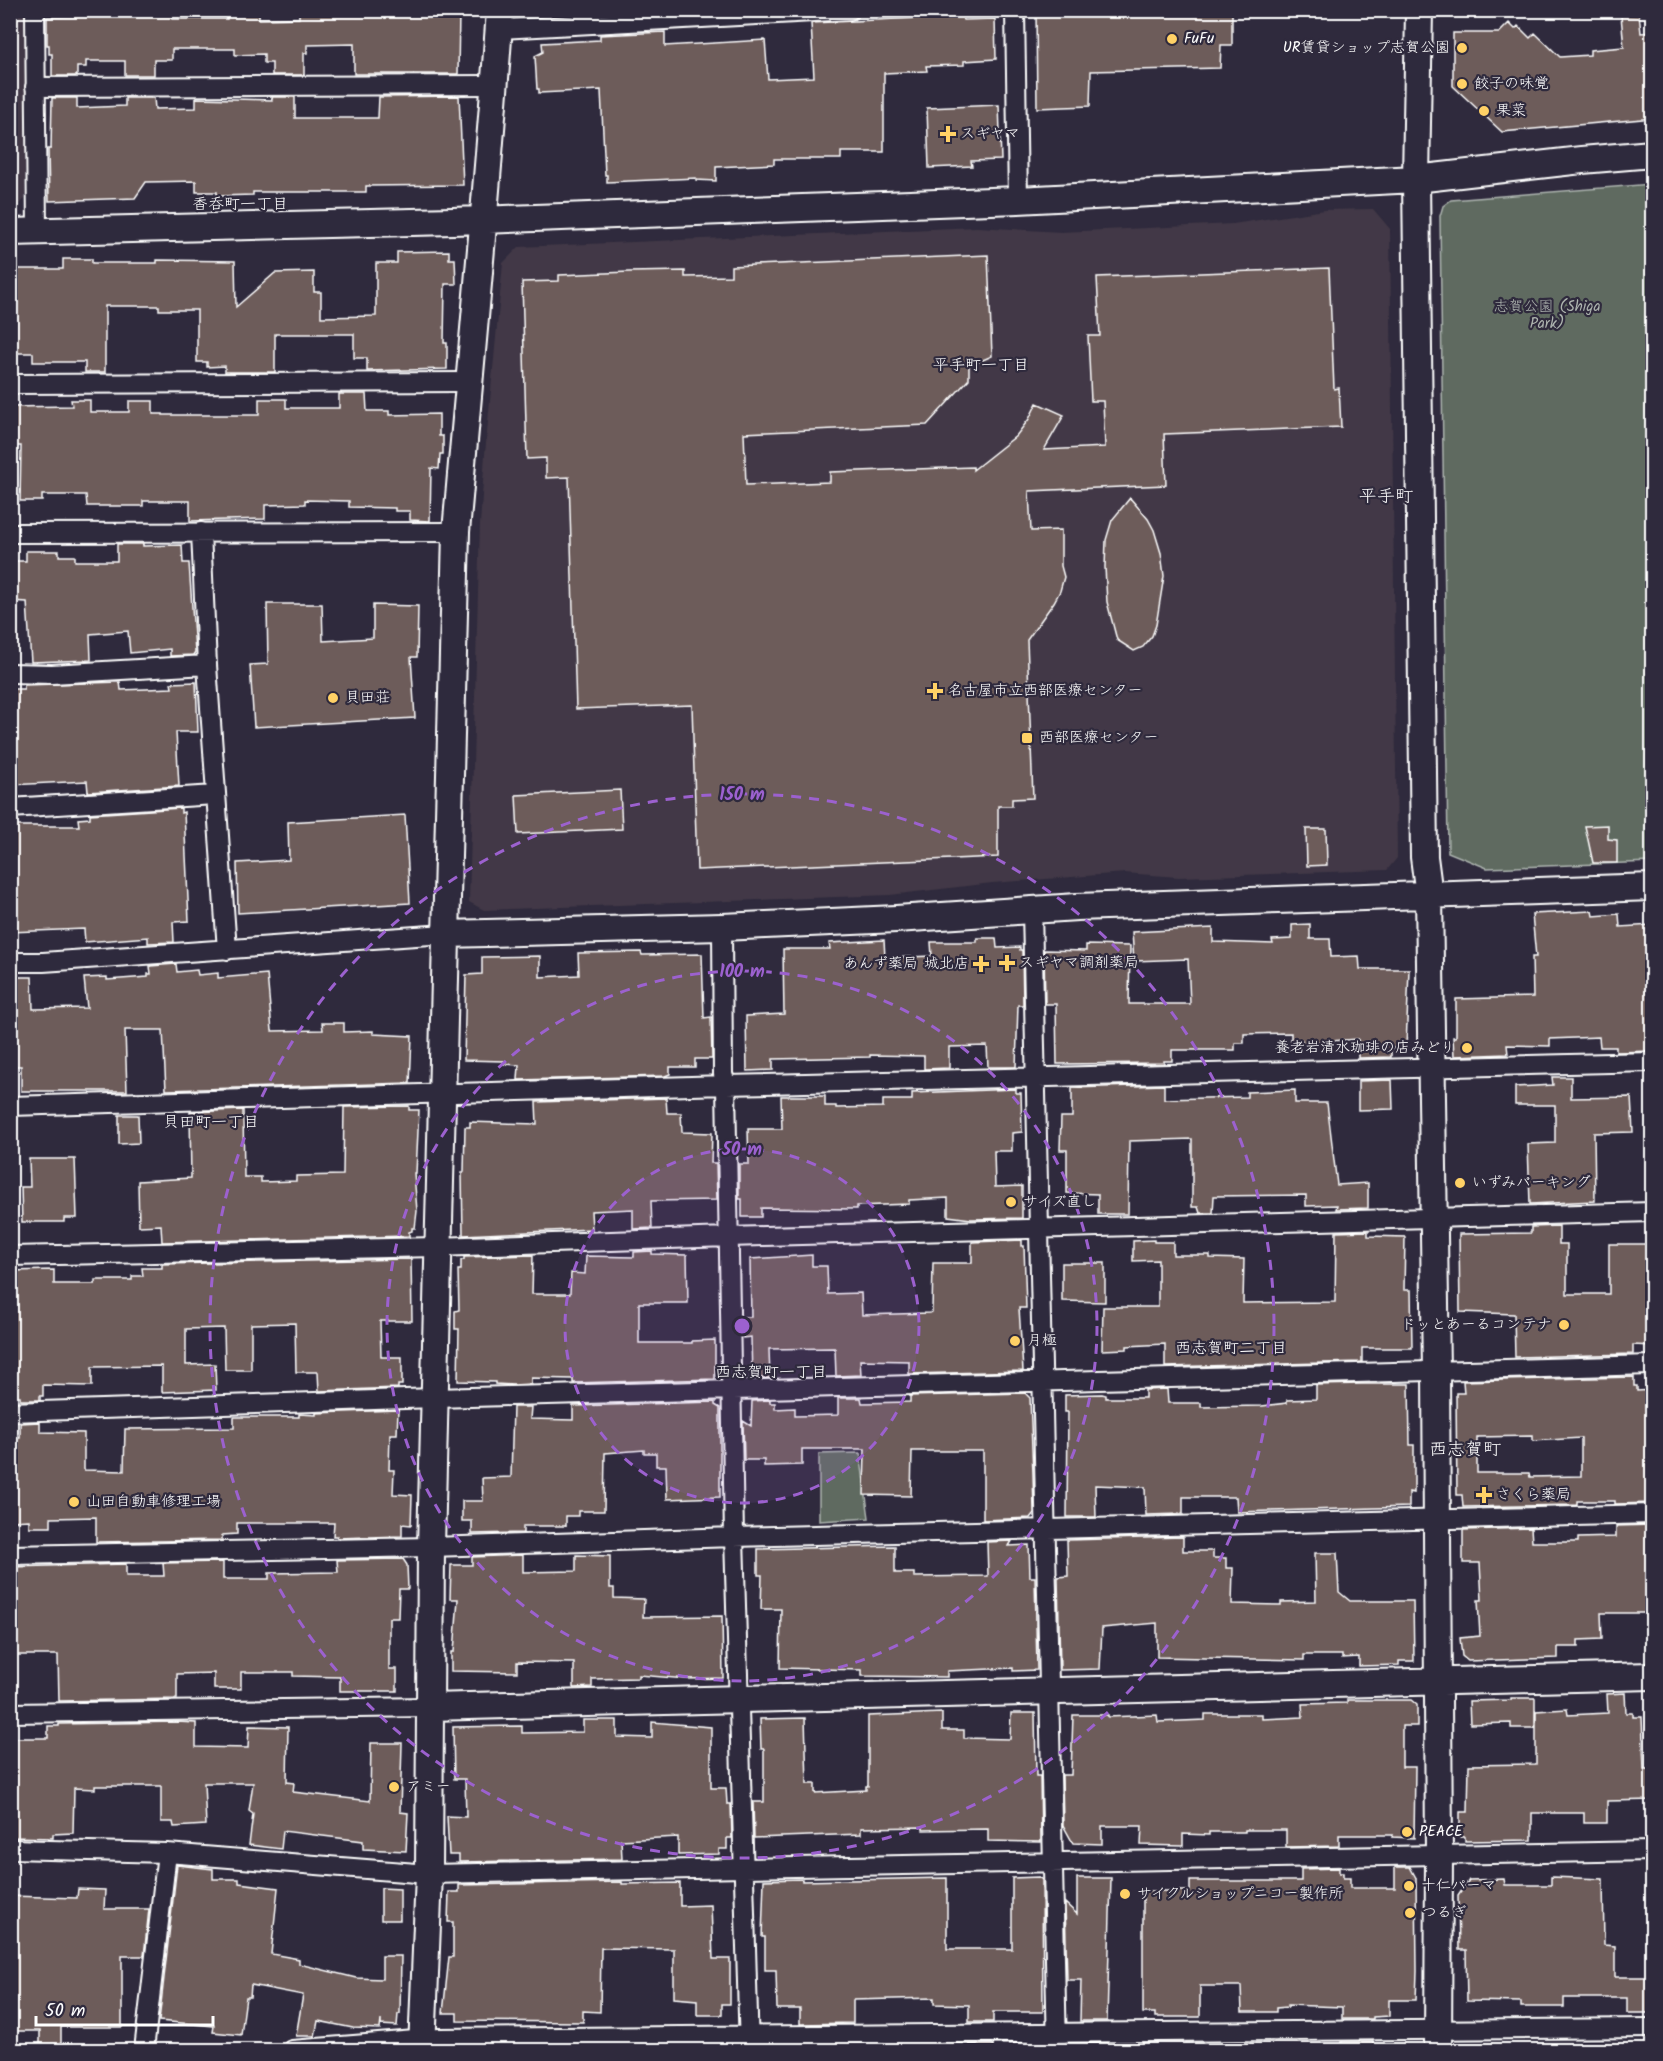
<svg xmlns="http://www.w3.org/2000/svg" width="1663" height="2061" font-family="Kalam,'Klee One',sans-serif">
	<rect width="100%" height="100%" fill="#2f2a3d"/>
	<filter id="ink" filterUnits="userSpaceOnUse"><feTurbulence type="fractalNoise" baseFrequency=".0167" numOctaves="2"/><feDisplacementMap in="SourceGraphic" scale="12" xChannelSelector="R" yChannelSelector="G"/><feConvolveMatrix kernelMatrix="1 2 1 2 8 2 1 2 1" color-interpolation-filters="sRGB"/></filter>
	<g filter="url(#ink)">
		<!-- built -->
		<path fill="#423946" d="M10 11H26L25 199 15 207H10Z
			M1373 209 1390 229 1397 858 1387 870 1179 877 1125 873 992 883 890 895 484 910 469 902 480 524 485 454 503 263 519 247 977 227 1061 232 1233 224 1325 210Z"/>
		<!-- green -->
		<path fill="#5e6b60" stroke="#aeb5b0" stroke-width="1.5" d="M1652 184V862L1487 868 1448 852 1440 216 1443 206 1451 200Z
			M860 1453 869 1518 819 1521V1454Z"/>
		<!-- building -->
		<path fill="#6d5b5a" stroke="#fff" stroke-width="1.5" fill-rule="evenodd" d="M336 10H408V13L459 11 458 74H354V44L307 45V53H304V75H272V63H264V54L235 55V49H172V60H154V75H125V61H86V67H77V76H52V54H49V45H47V17L130 15 172 16V19H227V15L259 14V19L299 18V12Z
			M1036 10H1232V45H1221L1220 68 1091 71 1090 106 1037 108Z
			M1639 14 1641 33 1653 32V118L1502 132 1453 86V33H1499L1509 23 1515 29 1518 26 1530 38 1535 33 1560 57 1590 55V50L1624 47 1621 16Z
			M962 16 963 20 995 19 996 59 964 61V65L926 66 927 71 884 73V152H841V159H774V164L716 167V181L696 180V178L607 182V175H605L601 90 539 93V89H537L535 56 543 52 542 43 600 40V35L665 32V46L765 40 768 79 814 77 811 23Z
			M459 96 463 185 366 186V192H253V195L217 196V192H196V181L146 182 135 198 49 201 48 149H51L52 98H77V108L125 106V98H154L155 109 196 108V98L272 100V97H295V118H378L379 97Z
			M999 105 1001 160 971 161 972 166 929 168 927 108Z
			M449 251V259H455L456 284H445L444 343H447V369L367 371V358H354V334H275V372H225V366L207 367V362H197V310H159V306H105V372H85V362H33V353H10V269H63V259H92V263H157V260L235 261 236 307 275 273 314 272V292H321V317L376 316V263H397V252Z
			M988 255 992 356 976 363H969V379L927 425 744 433 746 485 830 482V472L973 467V470L1016 436 1029 419 1037 403 1064 415 1044 450 1105 447 1103 401H1091L1088 336H1100L1097 277 1329 268 1334 389 1339 388 1341 427 1164 434 1166 485 1029 491 1031 531 1061 530V566L1064 577 1060 591 1054 602 1027 640 1033 798 1012 799V806H998V857L697 870 692 705 576 709 569 477 546 478V458L527 459 522 282 559 281V275L629 272 685 271V277L731 276V266Z
			M339 394H366L367 411H389V415L439 414V436H443V454H440L439 469 431 468 430 521 410 520V511H395V508L349 507V501L305 500V504L265 505V519L190 521V501H143V506H87L86 495H42V501H20L21 446H10V407L72 406 71 400H90V412H129V401H153V414H163V415H259V399H286V408H339Z
			M1130 498 1148 519 1154 530 1161 553 1164 576 1156 625 1152 636 1143 647 1134 651 1117 640 1107 602 1105 567 1106 540 1112 520Z
			M117 544H143V546L182 545 183 563H189L195 652 193 655 170 656V649L130 653 128 631 90 634 91 660 31 662 27 602 10 601V561H26V551H59V556H75V561H117Z
			M267 604H322L323 641 373 638V605L418 606 417 657H411L415 718 254 727 250 665 268 664Z
			M120 682 121 690 172 688 171 683 196 682 198 732H176L179 786 88 792 87 781 10 785V689H24V685Z
			M620 790 622 829 518 834 516 795Z
			M181 808V813L184 812 189 921 173 922 174 942 148 943V937L85 942 84 929 10 932V826H79L78 819 90 818V814Z
			M405 815 410 903 238 913 237 863 289 860 288 822Z
			M1608 825V839L1617 840V863H1593L1585 826Z
			M1306 829H1326L1327 865 1307 866Z
			M1592 911 1593 916 1619 914 1620 927 1653 925V1051L1616 1052V1047H1600L1599 1037 1550 1039V1046L1507 1045 1508 1054 1454 1056 1453 1037H1456V999L1533 997 1532 957H1536L1532 914Z
			M1310 924V939H1330L1331 957 1359 956 1360 969H1409L1406 1048H1391V1057L1358 1058V1039L1302 1043V1040L1291 1041V1033L1244 1034V1043H1235V1050H1172V1061H1164V1063L1057 1064 1056 1004H1045L1044 950 1086 951V945L1130 946 1129 1004H1190L1188 959 1134 961 1132 932 1213 928V942L1273 944 1272 940 1292 939V925Z
			M977 938H996L997 948 1020 947V950H1022L1023 1005H1018L1016 1067H988L987 1046 949 1047V1068L924 1069V1056L870 1055V1057L773 1059V1070L747 1071 746 1016 784 1014 783 949H830L829 943 884 940 885 958 932 956 931 942H977Z
			M641 952 642 955 702 954 704 1018 711 1017 712 1059H695V1067H670V1074L665 1076 518 1080 519 1065 504 1064V1061L464 1060 466 975 482 974V957L540 956V977L579 975 578 953Z
			M176 964 177 972 197 970 198 975 218 973V978L267 974 272 1031 323 1030 322 1023H344V1032L373 1031V1034L412 1036 410 1083 166 1090 163 1030H125L127 1091H21V1066H10V977H32L33 1009 87 1008 84 978 107 977V980L148 977V974H151L150 966Z
			M1552 1077H1571V1098L1631 1097 1633 1132 1594 1133 1595 1201 1530 1204 1528 1144 1555 1143V1105H1515V1087L1553 1085Z
			M1392 1080 1393 1109 1358 1110V1081Z
			M1164 1085V1099L1247 1097V1092L1295 1090V1103H1327L1337 1185 1368 1183V1208L1336 1209 1337 1205 1306 1206V1195L1214 1196 1213 1213H1200L1198 1207H1192V1139L1129 1141 1128 1214H1098V1194L1067 1193V1150H1060L1061 1117H1072V1088Z
			M1016 1089V1093H1021L1022 1132 1012 1133V1151H994L995 1187 1022 1186V1218L971 1219 948 1216V1198L909 1200V1204L857 1206V1209L761 1208V1217H742V1199H739V1164H749L748 1129H782L781 1096H825V1106H836V1108L883 1107V1100H912V1093Z
			M666 1098 667 1113H681L682 1132 712 1133 711 1163H716L717 1200 651 1201 652 1228 633 1229V1209L591 1211 592 1229 463 1235 462 1172H464L465 1127H470V1122L537 1124 536 1102Z
			M409 1106V1110H419L416 1173H414L417 1211 415 1228H412V1231L409 1232V1236L162 1242 161 1225 139 1226 138 1181 191 1178 190 1112 243 1110 244 1177H261V1182L296 1181V1176L343 1175 344 1107Z
			M119 1115H138L139 1143 119 1144Z
			M29 1159H75L77 1218H64V1222H22L21 1187H30Z
			M1559 1226V1244H1567V1294H1609V1244H1653V1346L1633 1345V1354L1515 1357 1514 1314 1460 1312 1459 1234 1531 1233V1227Z
			M1368 1231V1236L1405 1237 1404 1290H1411L1412 1348H1362V1362L1165 1367V1344L1127 1346V1349L1102 1350 1103 1307H1158V1260L1133 1261V1241L1154 1240V1242H1173V1255H1210V1258L1244 1259 1243 1303 1335 1302 1336 1232Z
			M1022 1240V1246H1024L1026 1308H1019L1023 1371 909 1374V1361L860 1360 861 1375 836 1376 835 1348 769 1349 770 1378H752L751 1337 743 1338V1317H751L750 1259 812 1255V1266H827L828 1294 861 1293 862 1315 930 1313 932 1312 933 1263H972V1242Z
			M652 1251V1254L687 1255 688 1303H639V1343H692V1341L715 1340V1379L573 1383V1379L531 1378V1384L513 1385 495 1384V1382L458 1381 459 1329H455V1311L459 1310 458 1270H461V1260H464V1257L533 1255 532 1294H570L571 1273 585 1274 586 1256 634 1257V1252Z
			M411 1259 412 1321H380L381 1357H402V1385H398V1388L319 1391 318 1372H296L295 1323 251 1324V1370H225L224 1328 186 1329V1365L215 1364 216 1390 162 1392V1366L92 1367V1386L43 1385V1396H40V1400H20V1396H10V1271L54 1270V1284H95V1280H132V1276H143L142 1268H162V1264Z
			M1062 1263H1105V1302L1062 1301Z
			M1634 1377V1386H1637V1391L1653 1390V1503L1615 1504V1501H1577V1505L1463 1507 1462 1495H1457L1456 1393H1464L1463 1381ZM1533 1436V1441L1581 1438V1476L1530 1477 1529 1473H1477V1437Z
			M1362 1384H1409L1410 1445H1414V1493L1409 1492V1507L1237 1512 1236 1497H1183V1514L1146 1515 1145 1487 1095 1485 1096 1517H1067L1068 1412H1065V1395L1102 1394 1106 1395V1398H1145V1390L1167 1389 1168 1403H1201V1407L1262 1406 1287 1403V1400L1316 1399V1385Z
			M1025 1393 1030 1398 1033 1474 1034 1513 1030 1518 983 1520V1451H912L911 1496 864 1495 865 1449H802V1465L764 1466V1460H744L743 1421 751 1426 752 1401 770 1400V1403H775V1409L795 1408V1416L838 1415V1398H861L862 1403 910 1402V1396Z
			M715 1402V1405L720 1408V1497L667 1499 666 1466H656V1453H644V1450L605 1453 604 1511H578V1516H566V1526H523V1533L472 1534V1521H462V1501H483L482 1478 511 1477 513 1407H531L530 1419 573 1420V1406Z
			M398 1410 397 1434H390L389 1470H394L393 1494 412 1495 411 1525 402 1524V1536L337 1538V1536H333L334 1523H237V1534L222 1535V1540L96 1542V1517L51 1518V1527H29V1520L10 1521V1438H20V1423L40 1422V1432L84 1433V1470L124 1471 125 1429 234 1428V1417H299V1414L316 1415V1413Z
			M1653 1525V1613H1601L1602 1639 1578 1640V1647H1558V1658L1468 1661 1462 1656 1460 1638 1480 1636 1478 1600H1482L1480 1563H1463V1530L1531 1528 1532 1542H1578V1538L1616 1537V1526Z
			M1183 1537V1551H1213V1558H1226V1568H1233L1232 1604 1281 1605V1602L1316 1601 1315 1553H1337L1339 1592 1350 1601H1413L1414 1661H1399V1665L1359 1666V1657L1342 1658V1655H1304V1660L1157 1657V1623L1102 1628 1100 1669 1060 1670 1058 1577 1068 1576 1067 1540Z
			M1012 1541 1009 1546 1029 1545 1030 1577H1035L1037 1670 1013 1671V1668L947 1671V1677L862 1676V1670L780 1668 781 1609H761L762 1575H758V1549L895 1546V1573H914V1577L988 1576 987 1542Z
			M523 1555V1572L576 1571V1555L610 1556V1588H614V1598L644 1599 643 1617 722 1616 723 1678 687 1679 639 1675V1678L592 1679V1687L574 1688V1663L517 1662V1672L451 1671V1652H454L458 1599H450L451 1565H472V1557Z
			M403 1559 407 1565 408 1589H399L398 1618H389V1669H397V1691H340V1677L293 1676V1672H241V1689H214V1673L177 1674V1699L59 1701 58 1655H10V1567L126 1564V1576H164L163 1563 223 1562V1579H269V1573L338 1572 337 1560Z
			M1625 1693 1626 1713H1633V1717H1642L1644 1769H1653V1800L1607 1801V1823H1584V1813H1532V1840L1465 1841V1837H1460V1812H1468L1469 1765 1536 1764V1711L1567 1709 1568 1715 1608 1713 1607 1694Z
			M1511 1698H1535V1728H1511V1723L1470 1724 1469 1701 1511 1700Z
			M1347 1700H1411L1417 1705V1726H1402V1767H1415L1414 1838 1392 1837 1393 1835H1339V1846L1286 1847V1830H1245V1832H1209V1835L1183 1834V1846L1141 1845 1142 1826H1102V1844L1073 1843 1063 1825 1062 1775H1071L1073 1715H1108V1717L1157 1715 1158 1722 1205 1720V1714H1262V1719L1303 1717 1302 1704 1347 1703Z
			M942 1713V1730H964V1738L1010 1739 1011 1713H1035L1036 1776H1040L1041 1842 988 1841V1829L923 1830V1827L861 1828V1834L754 1838 753 1802H764V1749H761L760 1719 805 1718 807 1784H815V1793L866 1790V1786H868V1716Z
			M583 1720H617V1737L652 1738V1722L711 1727V1788H726L727 1804H731L732 1838H727V1849H719V1854L678 1855V1837L621 1840 622 1859 459 1862V1855H449L447 1816 466 1817 465 1779H454L453 1727 522 1726V1733L583 1732Z
			M177 1722 196 1723V1747L248 1748 249 1726 288 1727 287 1782 294 1783 293 1792 370 1801 371 1743H402L400 1812 408 1813 406 1851 363 1849V1841L283 1831 281 1849 249 1845 253 1814 249 1811 253 1783H204L206 1825 174 1827 173 1822H161V1786H95V1789L74 1788 73 1833 53 1834V1838L10 1837V1738H48V1726H59V1724Z
			M177 1865 213 1869V1879H239V1883L278 1888 271 1954 299 1959V1964L356 1978 382 1979V1956H401L400 2014H398L397 2026 381 2025V2020L380 2029 353 2028 318 2021 315 2036H296L303 1995 251 1985 250 1997H246L241 2035 213 2032 214 2026 159 2021Z
			M1395 1867H1410L1416 1878 1417 1971 1416 2000H1389V2016L1373 2017V2019H1342V2007L1288 2005V2007L1276 2008V2012H1242L1241 1986H1200V2017H1155V2013H1143V1891H1190V1881H1301V1869L1339 1868V1873H1343V1878H1350V1888H1395Z
			M1039 1877 1042 1880 1043 2012H993V2022H969V2005L934 2004V1998L853 2000V2023L800 2024V2009H777L776 1970H765V1937H762L764 1880 802 1879V1881L947 1878V1949H1012V1878Z
			M1551 1877 1603 1879 1604 1945 1615 1946V1977H1653V2013H1627V1998H1564V2007H1521V2002L1467 2001 1466 1950H1459L1458 1896 1469 1880 1504 1879 1505 1885H1551Z
			M1077 1878H1111L1107 2021H1080L1081 1980H1067L1065 1903 1077 1914Z
			M622 1882V1884L680 1883V1906L711 1905 713 1959H730V2004H722V2015H697V2000L674 1998V1949L601 1948 600 2012 583 2011V2022L457 2021V2013H443L449 1957H453V1922H448L449 1892H459V1885Z
			M381 1888 400 1889V1920H381Z
			M78 1889 105 1890 104 1909H149L144 1956H122V2027H61V2044H40V2031H14V1952H10V1896L77 1898Z
			M1342 2042H1373V2050H1342Z
			M1080 2044H1106V2050H1080Z
			M969 2045H993V2050H969Z
			M801 2046H853V2050H801Z"/>
		<g fill="none" stroke-linecap="round" stroke-linejoin="round">
			<defs>
				<path id="street" d="M35 10 37 232
					M1015 10 1018 200
					M499 29 850 10
					M35 87 493 85
					M10 384 468 382
					M201 532 207 665 227 950
					M10 533 456 532
					M10 673 52 674 207 665
					M10 808 215 795
					M1032 910 1057 2050
					M722 927 723 1074 726 1085 734 1537 749 2050
					M10 962H43L445 934
					M10 1106 726 1085 1652 1062
					M10 1256 437 1247 728 1237 1652 1212
					M10 1412 435 1398 1652 1365
					M10 1555 431 1547 734 1537 1652 1514
					M10 1713 430 1707
					M10 1849 167 1853 429 1874 1652 1851
					M144 2050 167 1853
					M292 2050 440 2038 1652 2028"/>
				<path id="secondary" d="M1419 10 1416 179 1424 857 1429 895 1436 1371 1439 1856 1438 2050
					M10 232 453 221 1018 200 1416 179 1582 160 1652 154
					M445 934 722 927 896 919 1077 907 1652 887
					M430 1707 1652 1676
					M422 2050 429 1874 431 1547 456 532C471 358 488 185 500 10"/>
			</defs>
			<!-- street casing -->
			<use href="#street" stroke="#fff" stroke-width="22"/>
			<!-- secondary casing -->
			<use href="#secondary" stroke="#fff" stroke-width="30"/>
			<!-- street -->
			<use href="#street" stroke="#2f2a3d" stroke-width="18"/>
			<!-- secondary -->
			<use href="#secondary" stroke="#2f2a3d" stroke-width="26"/>
		</g>
	</g>
	<!-- distance rings -->
	<circle cx="742" cy="1326" r="177" fill="#9c61cf" fill-opacity=".12"/>
	<g fill="none" stroke="#9c61cf" stroke-width="3" stroke-dasharray="10 8">
		<circle cx="742" cy="1326" r="177"/>
		<circle cx="742" cy="1326" r="355"/>
		<circle cx="742" cy="1326" r="532"/>
	</g>
	<!-- markers -->
	<g fill="#ffd166" stroke="#2f2a3d" stroke-width="2">
		<circle cx="1172" cy="39" r="6"/>
		<circle cx="1462" cy="48" r="6"/>
		<circle cx="1462" cy="84" r="6"/>
		<circle cx="1484" cy="111" r="6"/>
		<path d="M945 125h6v6h6v6h-6v6h-6v-6h-6v-6h6z"/>
		<path d="M932 682h6v6h6v6h-6v6h-6v-6h-6v-6h6z"/>
		<circle cx="333" cy="698" r="6"/>
		<rect x="1021" y="732" width="12" height="12" rx="3"/>
		<path d="M1004 954h6v6h6v6h-6v6h-6v-6h-6v-6h6z"/>
		<path d="M978 955h6v6h6v6h-6v6h-6v-6h-6v-6h6z"/>
		<circle cx="1467" cy="1048" r="6"/>
		<circle cx="1460" cy="1183" r="6"/>
		<circle cx="1011" cy="1202" r="6"/>
		<circle cx="1564" cy="1325" r="6"/>
		<circle cx="1015" cy="1341" r="6"/>
		<path d="M1481 1486h6v6h6v6h-6v6h-6v-6h-6v-6h6z"/>
		<circle cx="74" cy="1502" r="6"/>
		<circle cx="394" cy="1787" r="6"/>
		<circle cx="1407" cy="1832" r="6"/>
		<circle cx="1409" cy="1886" r="6"/>
		<circle cx="1125" cy="1894" r="6"/>
		<circle cx="1410" cy="1913" r="6"/>
	</g>
	<g text-anchor="middle" dominant-baseline="central" stroke-width="4.5" stroke-linejoin="round" paint-order="stroke">
		<!-- poi labels -->
		<g font-size="15" fill="#fff" stroke="#2f2a3d" text-anchor="start">
			<text x="1184" y="39">FuFu</text>
			<text x="1450" y="48" text-anchor="end">UR賃貸ショップ志賀公園</text>
			<text x="1474" y="84">餃子の味覚</text>
			<text x="1496" y="111">果菜</text>
			<text x="960" y="134">スギヤマ</text>
			<text x="948" y="691">名古屋市立西部医療センター</text>
			<text x="345" y="698">貝田荘</text>
			<text x="1039" y="738">西部医療センター</text>
			<text x="1019" y="963">スギヤマ調剤薬局</text>
			<text x="969" y="964" text-anchor="end">あんず薬局 城北店</text>
			<text x="1455" y="1048" text-anchor="end">養老岩清水珈琲の店みどり</text>
			<text x="1472" y="1183">いずみパーキング</text>
			<text x="1023" y="1202">サイズ直し</text>
			<text x="1552" y="1325" text-anchor="end">ドッとあーるコンテナ</text>
			<text x="1027" y="1341">月極</text>
			<text x="1496" y="1495">さくら薬局</text>
			<text x="86" y="1502">山田自動車修理工場</text>
			<text x="406" y="1787">アミー</text>
			<text x="1419" y="1832">PEACE</text>
			<text x="1421" y="1886">十仁パーマ</text>
			<text x="1137" y="1894">サイクルショップニコー製作所</text>
			<text x="1422" y="1913">つるぎ</text>
		</g>
		<!-- park labels -->
		<g font-size="15" fill="#aeb5b0" stroke="#2f2a3d">
			<text x="1547" y="307">志賀公園 (Shiga<tspan x="1547" dy="17">Park)</tspan></text>
		</g>
		<!-- neighbourhood labels -->
		<g font-size="16" fill="#fff" stroke="#2f2a3d">
			<text x="240" y="204">香呑町一丁目</text>
			<text x="981" y="365">平手町一丁目</text>
			<text x="211" y="1122">貝田町一丁目</text>
			<text x="1231" y="1348">西志賀町二丁目</text>
			<text x="771" y="1372">西志賀町一丁目</text>
		</g>
		<!-- quarter labels -->
		<g font-size="18" fill="#fff" stroke="#2f2a3d">
			<text x="1386" y="497">平手町</text>
			<text x="1465" y="1450">西志賀町</text>
		</g>
	</g>
	<circle cx="742" cy="1326" r="9" fill="#9c61cf" stroke="#2f2a3d" stroke-width="3"/>
	<g font-size="18" text-anchor="middle" font-weight="bold" fill="#9c61cf" stroke="#2f2a3d" stroke-width="4.5" stroke-linejoin="round" paint-order="stroke">
		<text x="742" y="800">150 m</text>
		<text x="742" y="977">100 m</text>
		<text x="742" y="1155">50 m</text>
	</g>
	<!-- margin -->
	<rect width="1663" height="2061" fill="none" stroke="#2f2a3d" stroke-width="36"/>
	<rect x="18" y="18" width="1627" height="2025" fill="none" stroke="#fff" stroke-width="2" filter="url(#ink)"/>
	<!-- scale -->
	<path d="M36 2016v9h177v-9" fill="none" stroke="#ffffff" stroke-width="3"/>
	<text x="45" y="2016" font-size="18" fill="#ffffff" stroke="#2f2a3d" stroke-width="4.5" paint-order="stroke">50 m</text>
</svg>
